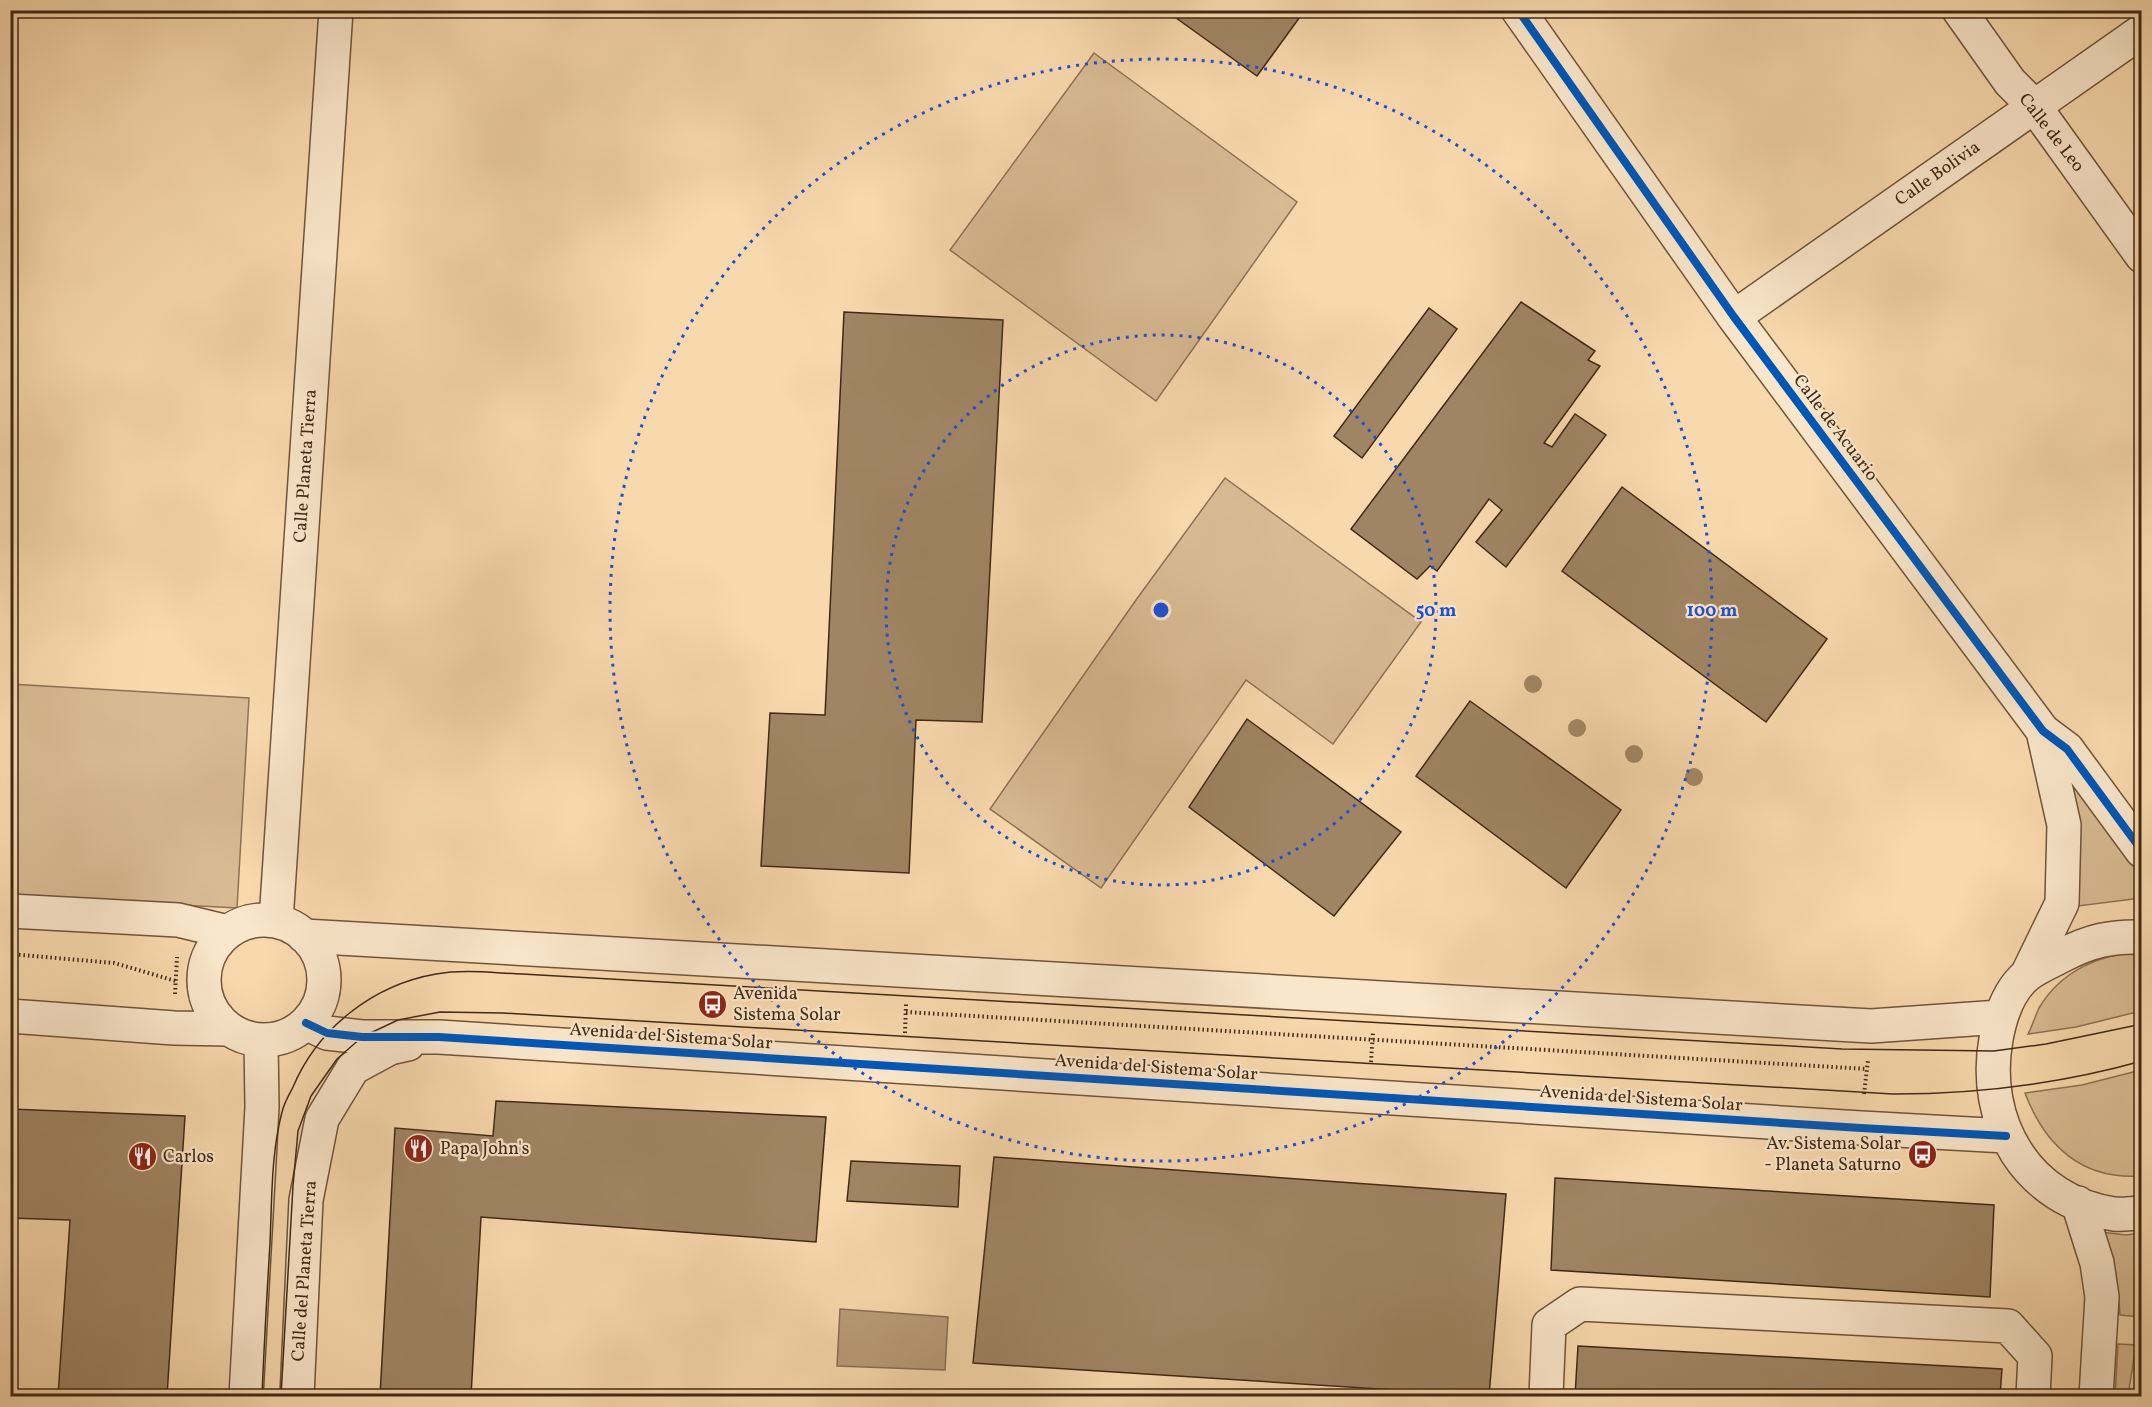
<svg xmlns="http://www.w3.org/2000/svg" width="2152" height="1407" font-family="Vollkorn,serif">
	<rect width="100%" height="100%" fill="#f8d9ad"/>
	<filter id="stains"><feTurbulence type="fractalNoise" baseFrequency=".00333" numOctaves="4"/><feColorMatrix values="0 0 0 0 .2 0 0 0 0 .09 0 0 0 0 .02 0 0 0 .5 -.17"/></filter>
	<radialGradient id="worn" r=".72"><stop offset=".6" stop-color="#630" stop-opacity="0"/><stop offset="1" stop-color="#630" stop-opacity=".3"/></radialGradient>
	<!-- green -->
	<path fill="#d9bb93" stroke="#8d7254" stroke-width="1.5" d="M1094 53 1297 202 1156 401 950 250Z
		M1225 478 1421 622 1333 744 1246 680 1101 888 990 809 1136 600Z
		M10 684 249 698 237 908 11 896Z
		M2064 768 2117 837 2141 875V898L2078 906Z
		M2141 953V1011L2076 1027 2028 1034C2032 1026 2035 1017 2039 1008 2060 972 2101 952 2141 953Z
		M2141 1070V1176C2082 1180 2045 1146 2025 1093L2082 1085Z
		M2101 1232 2126 1235 2141 1233 2140 1317 2120 1315C2118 1284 2116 1260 2101 1232Z
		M2118 1344 2136 1345 2128 1396H2115Z"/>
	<!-- water -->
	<path fill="#ba9d79" stroke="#8a6f51" stroke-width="1.5" d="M840 1309 948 1317 945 1370 837 1366Z"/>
	<!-- building -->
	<path fill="#a08564" stroke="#412914" stroke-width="1.5" d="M1165 10H1305L1257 76Z
		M1521 302 1595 351 1588 360 1600 366 1544 443 1552 447 1575 414 1606 435 1506 567 1476 542 1502 510 1489 499 1437 571 1430 566 1417 579 1351 529Z
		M1429 308 1457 329 1362 458 1334 436Z
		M844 312 1003 320 982 722 916 720 909 873 761 866 770 713 825 715Z
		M1622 487 1827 639 1766 722 1562 571Z
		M1470 701 1621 810 1566 888 1416 776Z
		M1247 719 1401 832 1334 916 1189 807Z
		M496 1101 826 1117 816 1242 481 1217 471 1396H380L395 1128 493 1136Z
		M10 1109 185 1116 167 1396H58L70 1220 10 1218Z
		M994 1157 1506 1194 1489 1396 973 1363Z
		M851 1161 960 1166 958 1207 847 1201Z
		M1555 1178 1994 1205 1990 1297 1551 1270Z
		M1578 1346 2002 1369 2000 1396H1575Z"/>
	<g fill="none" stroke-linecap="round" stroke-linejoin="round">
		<defs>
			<path id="minor" d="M1518 10 1734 317 2043 731 2067 749 2142 851
				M1959 10 2010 82 2035 107 2142 256
				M1734 317 2142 31
				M10 911 178 920 228 932
				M204 980a60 60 0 1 1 120 0a60 60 0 1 1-120 0Z
				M276 921 336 10
				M304 936 1871 1026 2000 1017
				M2142 937C2111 936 2090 941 2063 955 2052 961 2037 967 2027 975 2009 990 2000 1017 1996 1039 1981 1122 2027 1201 2114 1214 2123 1215 2133 1213 2142 1213
				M2027 975 2062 903 2064 825 2043 731
				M10 1016 174 1028 228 1029
				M306 1023 327 1033 362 1037H439L1861 1128 2006 1136
				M2078 1203 2097 1263 2102 1297 2096 1396
				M246 1396 262 1107 261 1041
				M297 1396 306 1200 322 1119 353 1068 390 1048 408 1044
				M1546 1396 1549 1325 1580 1304 2008 1326 2035 1356 2033 1396"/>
		</defs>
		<!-- minor casing -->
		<use href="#minor" stroke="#6f553a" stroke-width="36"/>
		<!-- path -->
		<path stroke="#412914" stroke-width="4" stroke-dasharray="1.5 3" stroke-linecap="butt" d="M10 954 114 963 176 981
			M175 994 177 957
			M906 1012 1867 1069
			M905 1033 906 1004
			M1371 1062 1373 1031
			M1864 1094 1868 1060"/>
		<!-- minor -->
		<use href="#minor" stroke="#fae6ca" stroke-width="33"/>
		<!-- tram -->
		<path stroke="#412914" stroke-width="1.5" d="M262 1396C264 1345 267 1294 270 1243 272 1199 271 1154 282 1112 284 1103 289 1095 293 1087 318 1028 373 985 436 974 464 969 494 973 522 974L1842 1049 1994 1051 2046 1044 2142 1024
			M281 1396 293 1186 298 1131 311 1096 337 1059 362 1037 398 1020 440 1012 503 1013 1893 1094C1977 1094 2060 1084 2142 1061"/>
		<defs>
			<path id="cycleway" d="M1518 10 1734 317 2043 731 2067 749 2142 851
				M306 1023 327 1033 362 1037H439L1861 1128 2006 1136"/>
		</defs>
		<!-- cycleway casing -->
		<use href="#cycleway" stroke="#fae6ca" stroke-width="11"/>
		<!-- cycleway -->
		<use href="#cycleway" stroke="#0057b8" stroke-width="8"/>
	</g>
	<!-- trees -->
	<g fill="#a48867">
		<circle cx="1533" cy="684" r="9"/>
		<circle cx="1577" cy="728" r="9"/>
		<circle cx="1634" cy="754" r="9"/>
		<circle cx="1694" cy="777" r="9"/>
	</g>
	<!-- distance rings -->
	<g fill="none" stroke="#1d4ed8" stroke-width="3" stroke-dasharray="3 6">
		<circle cx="1161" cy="610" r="275"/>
		<circle cx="1161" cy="610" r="551"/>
	</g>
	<!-- icons -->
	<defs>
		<symbol id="bus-disc" viewBox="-11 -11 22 22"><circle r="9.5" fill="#8f2418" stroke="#fae6ca"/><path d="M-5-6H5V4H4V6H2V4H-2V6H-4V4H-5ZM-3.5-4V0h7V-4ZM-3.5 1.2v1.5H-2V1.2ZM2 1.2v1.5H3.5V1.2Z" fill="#fff"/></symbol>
		<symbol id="restaurant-disc" viewBox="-11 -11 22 22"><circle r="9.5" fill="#8f2418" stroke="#fae6ca"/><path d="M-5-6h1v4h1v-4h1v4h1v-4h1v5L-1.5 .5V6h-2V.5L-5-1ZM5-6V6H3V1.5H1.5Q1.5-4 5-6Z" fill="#fff"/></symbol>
	</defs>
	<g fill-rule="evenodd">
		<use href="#bus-disc" x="696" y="988" width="33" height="33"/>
		<use href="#restaurant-disc" x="402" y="1132" width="33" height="33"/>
		<use href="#bus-disc" x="1906" y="1138" width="33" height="33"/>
		<use href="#restaurant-disc" x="126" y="1140" width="33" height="33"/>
	</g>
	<g text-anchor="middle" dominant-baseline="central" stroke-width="4.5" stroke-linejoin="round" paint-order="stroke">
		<!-- street labels -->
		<g font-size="18" fill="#412914" stroke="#fae6ca">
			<text transform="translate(2051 133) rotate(52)">Calle de Leo</text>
			<text transform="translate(1938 174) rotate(-35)">Calle Bolivia</text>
			<text transform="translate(1835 428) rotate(53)">Calle de Acuario</text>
			<text transform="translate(306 466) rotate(-86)">Calle Planeta Tierra</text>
			<text transform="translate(671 1037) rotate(4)">Avenida del Sistema Solar</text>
			<text transform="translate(1156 1068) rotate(4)">Avenida del Sistema Solar</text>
			<text transform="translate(1641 1099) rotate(4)">Avenida del Sistema Solar</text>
			<text transform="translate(305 1271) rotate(-86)">Calle del Planeta Tierra</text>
		</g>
		<!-- poi labels -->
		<g font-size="18" fill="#412914" stroke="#fae6ca" text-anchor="start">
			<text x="733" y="994">Avenida<tspan x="733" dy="21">Sistema Solar</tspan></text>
			<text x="1901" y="1144" text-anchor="end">Av. Sistema Solar<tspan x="1901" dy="21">- Planeta Saturno</tspan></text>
			<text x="440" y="1149">Papa John's</text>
			<text x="163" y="1157">Carlos</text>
		</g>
	</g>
	<circle cx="1161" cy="610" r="9" fill="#1d4ed8" stroke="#fae6ca" stroke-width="3"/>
	<g font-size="18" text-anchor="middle" font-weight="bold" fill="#1d4ed8" stroke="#fae6ca" stroke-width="4.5" stroke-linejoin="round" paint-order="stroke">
		<text x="1436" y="616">50 m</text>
		<text x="1712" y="616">100 m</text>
	</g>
	<!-- margin -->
	<rect width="2152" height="1407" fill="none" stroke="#f8d9ad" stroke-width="36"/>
	<rect x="12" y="12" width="2128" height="1383" fill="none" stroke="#412914" stroke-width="3"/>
	<rect x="18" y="18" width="2116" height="1371" fill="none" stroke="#412914" stroke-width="1.5"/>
	<rect width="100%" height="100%" filter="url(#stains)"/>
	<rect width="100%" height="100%" fill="url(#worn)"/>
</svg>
